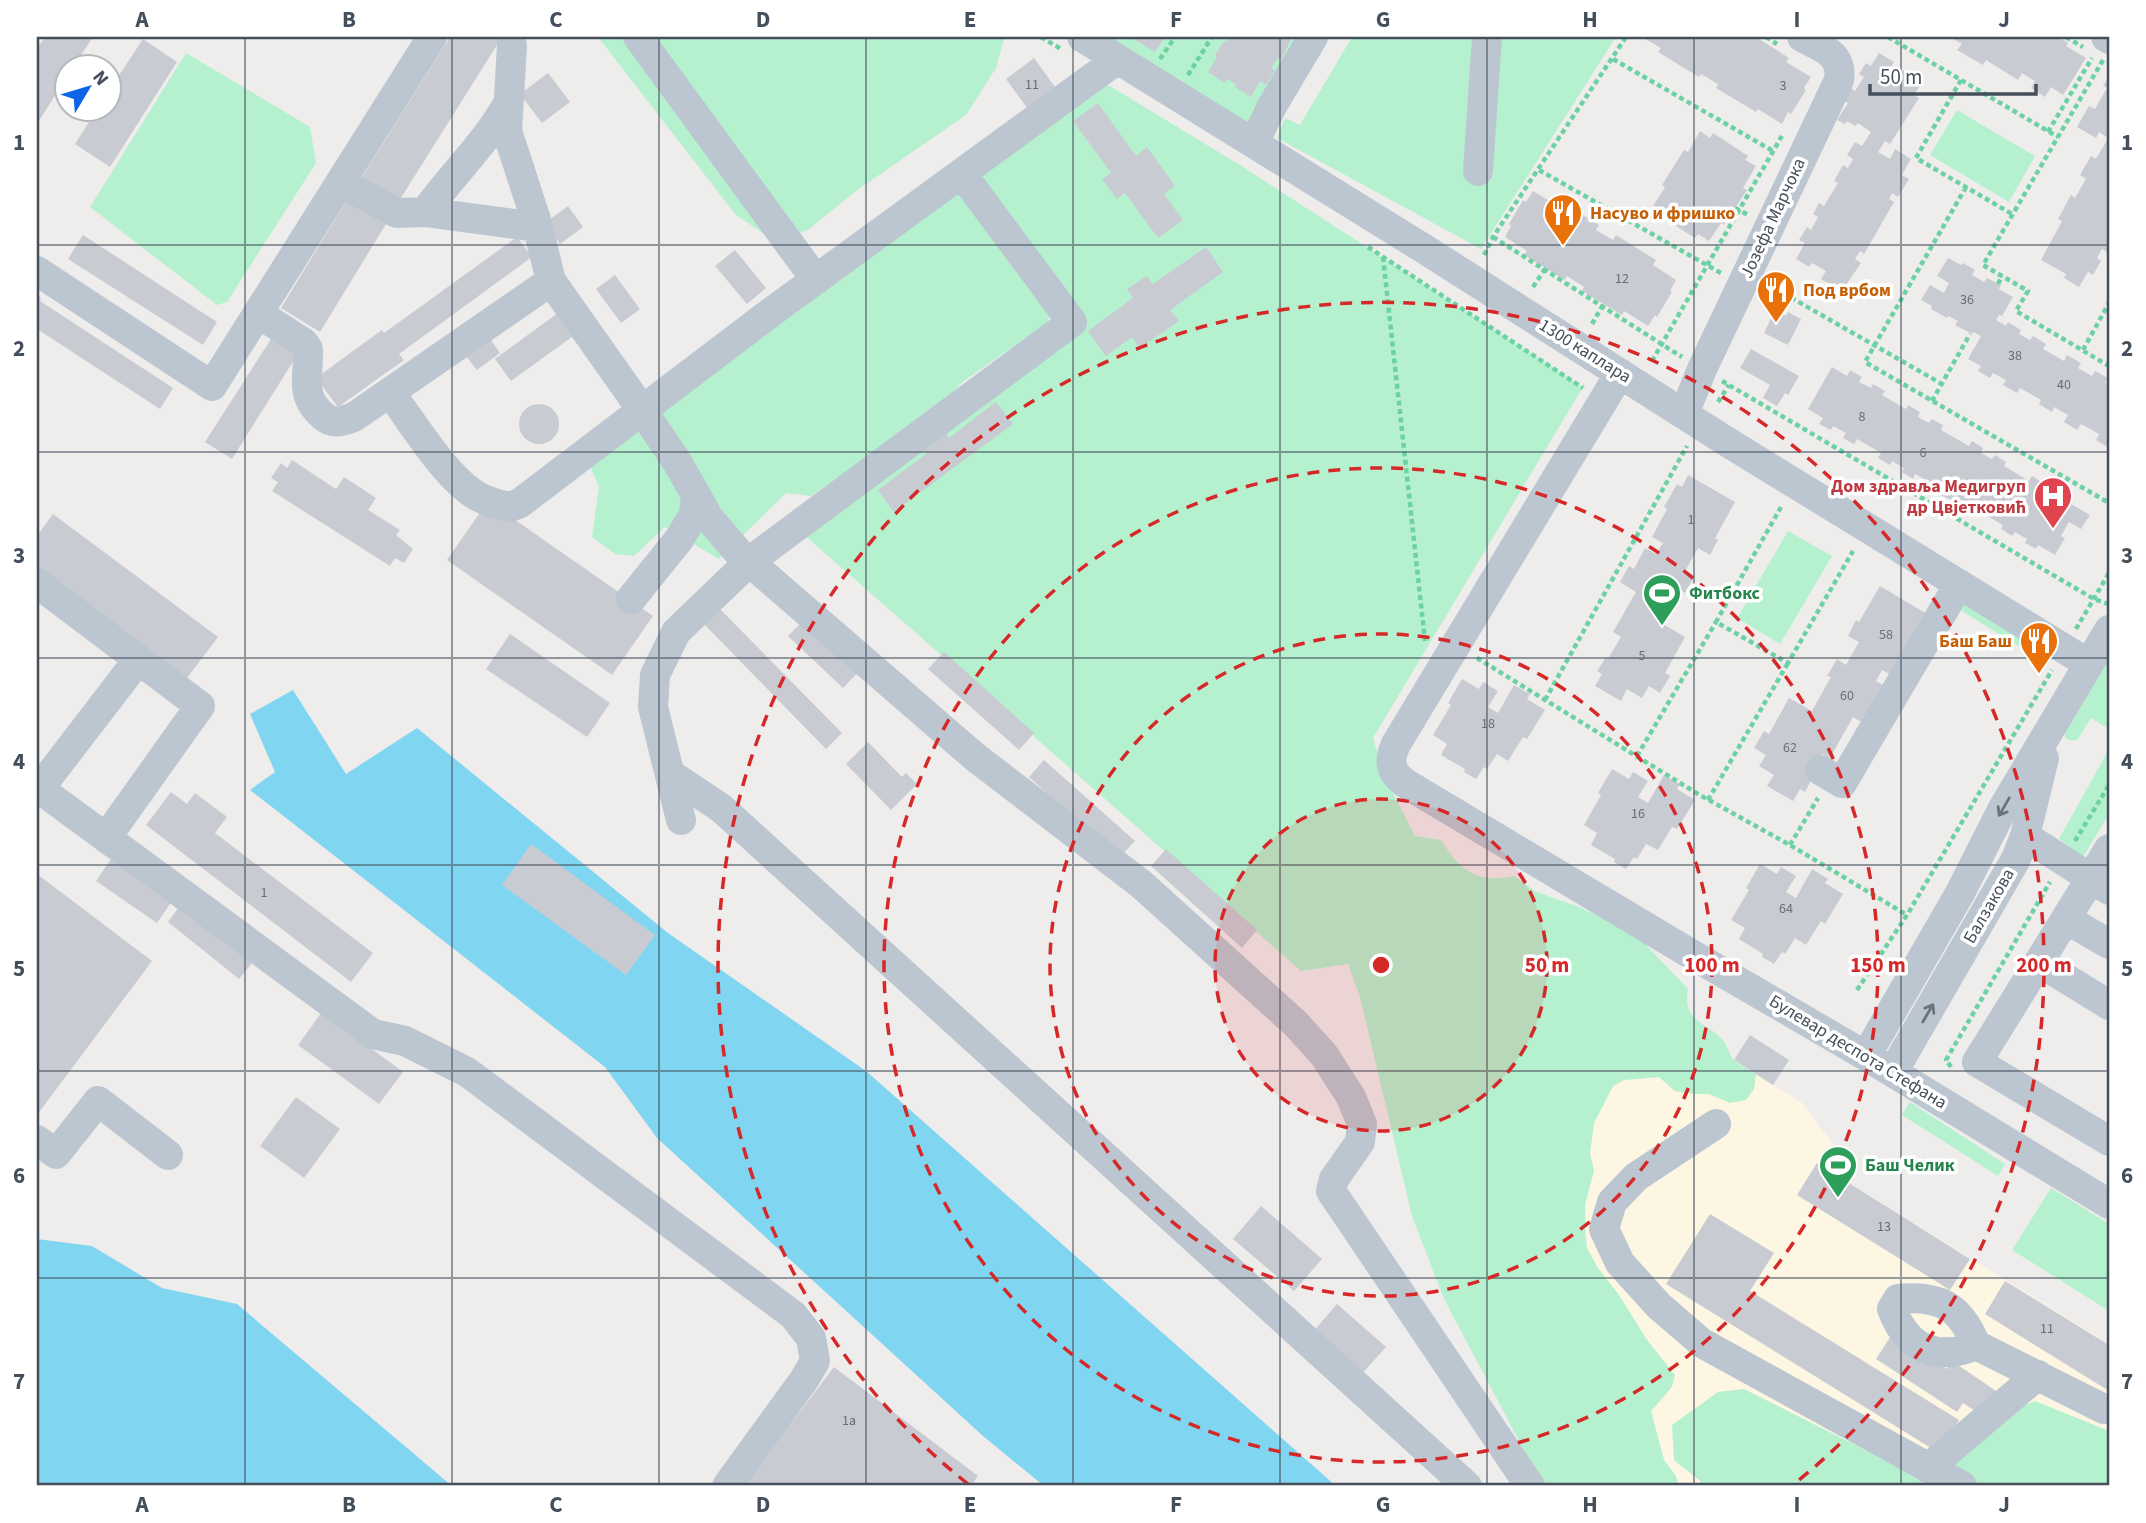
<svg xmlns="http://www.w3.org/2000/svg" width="2146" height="1523" font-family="'Source Sans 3',sans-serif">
	<rect width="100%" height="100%" fill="#efecec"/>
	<!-- commercial -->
	<path fill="#fdf6e3" d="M1756 1074 1801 1102 1838 1151 1831 1172 2109 1344V1486H1679L1676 1476 1664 1460 1651 1411 1665 1396 1675 1375 1647 1340 1619 1295 1598 1268 1587 1248 1585 1205 1594 1171 1590 1154 1594 1123 1613 1086 1624 1080 1659 1077 1675 1091 1695 1094H1709L1731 1102 1754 1089Z"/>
	<!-- green -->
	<path fill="#b6f1cf" d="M598 37H1004V39L996 68 966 115 856 191 808 230 774 241 735 214Z
		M1103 37H1302L1254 143Z
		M1352 37H1616L1481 249 1277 138 1285 118 1300 125Z
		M186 53 310 127 316 163 227 302 217 305 90 207Z
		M1095 77 1240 165 1583 387 1373 738 1384 775 1415 836 1441 840C1460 870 1476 884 1514 876L1535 891 1553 898 1579 907 1611 922 1627 925 1688 989C1682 1022 1705 1021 1722 1039 1727 1045 1729 1053 1733 1059 1739 1065 1749 1070 1756 1074L1754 1089 1746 1100 1730 1103 1709 1094H1695L1675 1091 1659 1077 1624 1080 1613 1086 1594 1123 1590 1153 1594 1171 1585 1205V1234L1587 1248 1598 1268 1619 1295 1647 1340 1675 1375 1672 1387 1651 1411 1664 1460 1676 1476 1679 1486H1543L1444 1299 1412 1216 1360 997 1348 964 1301 971 802 533 1073 332 971 177Z
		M1957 110 2035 156 2009 202 1930 155Z
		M952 191 965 193 1051 313 1047 323 961 383 943 406 811 496 786 493 719 559 665 527 634 556 615 554 592 537 599 487 587 460Z
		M1788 531 1832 556 1780 644 1737 618Z
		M1958 594 2054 653 2048 664 1952 605Z
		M2109 655V729L2091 718 2078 739 2072 741 2065 738V731Z
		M2109 749V814L2083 857 2059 839Z
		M1910 1102 2005 1164 1998 1176 1902 1115Z
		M2051 1188 2109 1224V1311L2012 1250Z
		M1744 1389 1923 1479 2012 1410 2035 1401 2109 1431V1486H1702L1699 1480 1674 1460 1672 1425 1718 1392Z"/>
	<!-- water -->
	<path fill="#80d5f1" d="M293 690 346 774 417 728 668 933 866 1071 1336 1486H1044L983 1436 657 1138 605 1067 250 790 275 772 250 714Z
		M37 1239 92 1246 162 1288 237 1304 452 1486H37Z"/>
	<!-- building -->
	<path fill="#c9cbd2" d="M45 37H93L74 66H66V78L37 124V49Z
		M450 37H502L399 201 362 177Z
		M1130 37H1165L1155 52Z
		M1229 37H1292L1281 60 1278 58 1271 68 1275 70 1266 85 1260 81 1251 97 1235 87 1236 84 1227 79 1225 83 1208 72 1217 57 1215 55 1224 41 1226 42Z
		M1642 37H1756L1789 58 1786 62 1811 77 1804 88 1806 90 1791 114 1788 112 1782 124 1758 109 1756 112 1716 88 1718 84 1701 74 1699 77 1658 52 1661 48Z
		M1950 37H2059L2068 43 2066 46 2086 58 2063 95 2051 87 2045 97 2031 88 2035 81 2022 73 2018 80 1986 60 1983 65 1957 50 1962 44Z
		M143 39 177 62 110 167 75 144 98 108H108V92Z
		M1879 53 1894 62 1888 71 1898 77 1903 70 1922 82 1914 95 1919 98 1890 144 1885 141 1878 152 1890 159 1895 149 1911 159 1902 175 1909 179 1898 197 1892 193 1889 199 1894 202 1864 254 1860 251 1855 259 1861 263 1842 291 1821 279 1826 271 1812 263 1809 267 1796 259 1805 243 1799 240 1807 227 1811 230 1818 217 1813 214 1819 203 1824 206 1838 183 1834 181 1843 165 1848 168 1853 159 1847 155 1855 142 1862 146 1871 132 1858 123 1855 126 1847 121 1845 124 1837 120 1848 103 1843 100 1851 88 1855 91 1864 77 1859 74 1866 63 1871 66Z
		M1034 58 1058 91 1030 112 1006 79Z
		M548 73 570 102 542 123 520 94Z
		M2109 76V253L2102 249 2097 258 2101 261 2093 275 2088 272 2079 287 2064 278 2066 274 2041 260 2062 221 2058 219 2071 195 2075 198 2086 179 2080 175 2091 156 2096 159 2108 138 2099 132 2096 138 2077 127 2089 106 2095 109 2107 88 2103 86Z
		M1098 103 1136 156 1147 147 1175 186 1164 194 1183 220 1158 238 1125 193 1117 199 1102 179 1111 173 1073 121Z
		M1700 131 1710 138 1713 133 1748 156 1745 160 1756 166 1743 188 1747 190 1735 208 1724 225 1721 223 1709 241 1698 234 1695 238 1660 216 1662 212 1653 206 1665 187 1662 185 1684 150 1688 152Z
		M1533 191 1556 205 1558 200 1599 225 1596 230 1613 240 1616 235 1656 260 1653 265 1676 280 1670 291 1672 292 1657 317 1655 315 1648 326 1624 311 1622 315 1582 291 1584 287 1567 276 1565 280 1524 255 1527 251 1505 237 1511 226 1509 224 1523 200 1526 202Z
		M347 200 386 224 320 332 281 308Z
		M568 206 583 227 560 244 545 223Z
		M83 235 217 322 203 345 68 259Z
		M517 237 532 257 399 354 404 360 338 407 316 378 382 330 384 333Z
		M1206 247 1223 272 1170 310 1179 321 1140 348 1132 337 1106 356 1088 331 1133 298 1127 289 1147 276 1153 284Z
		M735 250 766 288 747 304 715 266Z
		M1948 258 1961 265 1963 263 1975 270 1972 275 1984 282 1987 278 2001 285 1999 289 2013 297 2002 316 1999 315 1996 320 2006 326 2008 322 2021 330 2019 334 2030 340 2033 336 2046 344 2043 349 2064 361 2067 355 2081 363 2078 368 2092 376 2095 371 2108 378 2105 383 2109 385V448L2096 440 2099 434 2081 424 2077 430 2064 422 2068 415 2054 407 2052 412 2039 404 2041 400 2020 388 2017 393 2003 385 2006 380 1993 373 1990 378 1978 371 1981 366 1968 359 1981 336 1973 332 1972 334 1955 325 1958 321 1948 316 1947 318 1931 309 1932 306 1921 300 1930 285 1944 293 1949 283 1937 276Z
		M615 275 640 309 621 323 596 289Z
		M37 295 41 298 40 301 173 388 160 409 37 329Z
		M1775 310 1786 316 1788 312 1801 319 1788 345 1764 333Z
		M559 312 576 334 511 381 495 359Z
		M273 336 299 352 232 459 205 442Z
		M489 337 500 353 477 370 465 355Z
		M1751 349 1799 376 1788 395 1785 393 1777 406 1763 398 1770 385 1740 368Z
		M1832 367 1847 376 1850 370 1862 377 1859 382 1871 388 1873 384 1885 391 1882 395 1906 409 1908 405 1920 412 1918 417 1929 423 1932 419 1943 425 1941 430 1969 446 1972 441 1983 448 1981 453 1992 459 1995 455 2006 462 2004 466 2029 481 2032 476 2043 483 2041 487 2052 494 2055 490 2066 497 2064 500 2090 515 2081 529 2069 522 2061 536 2065 538 2055 555 2038 545 2036 549 2025 543 2027 539 2015 532 2012 536 2001 529 2003 525 1978 511 1976 515 1965 509 1967 505 1955 497 1953 501 1941 495 1943 490 1915 474 1913 479 1902 472 1904 468 1892 461 1890 465 1878 458 1881 453 1857 439 1854 444 1843 438 1846 433 1833 426 1831 430 1819 424 1823 418 1808 409Z
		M996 402 1013 424 894 512 878 490 926 454 920 446 943 430 949 438Z
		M519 424a20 20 0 1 1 40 0a20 20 0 1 1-40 0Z
		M292 460 336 489 344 477 376 498 368 510 400 530 396 535 413 549 404 563 395 558 390 566 272 491 278 482 271 478 281 463 287 468Z
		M1688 475 1735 502 1715 538 1718 540 1710 555 1698 548 1685 571 1695 576 1685 593 1682 591 1663 624 1685 637 1665 673 1670 676 1660 693 1649 686 1642 698 1627 689 1621 701 1595 686 1602 674 1597 671 1606 657 1608 659 1621 637 1613 632 1636 592 1620 582 1629 566 1634 569 1645 548 1656 554 1663 543 1652 537 1667 509 1664 507 1677 484 1682 487Z
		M488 501 653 616 612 675 447 560Z
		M53 514 218 637 184 682 37 571V536Z
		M1880 586 1927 614 1893 676 1882 670 1876 681 1886 687 1870 727 1853 717 1830 758 1822 754 1810 775 1813 777 1805 792 1800 789 1793 801 1767 786 1774 775 1759 766 1766 755 1754 748 1764 731 1769 734 1789 698 1812 711 1831 677 1827 676 1837 659 1846 665 1859 642 1848 636 1856 620 1859 622Z
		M720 609 842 733 826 749 704 624Z
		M807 617 862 668 843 688 788 636Z
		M510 634 610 703 587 737 486 669Z
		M944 652 1034 733 1019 750 928 669Z
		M1462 679 1479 689 1483 682 1498 691 1488 707 1498 713 1514 685 1530 694 1527 699 1545 710 1527 739 1523 737 1508 761 1497 754 1487 769 1484 767 1476 779 1464 772 1465 769 1441 755 1447 744 1433 735 1451 705 1448 703Z
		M868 742 902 777 906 773 917 784 891 810 846 764Z
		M1044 760 1135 841 1119 858 1029 777Z
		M1612 769 1629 779 1633 772 1648 781 1638 797 1648 803 1664 775 1680 784 1677 789 1695 800 1677 829 1672 827 1658 850 1646 844 1637 859 1634 857 1626 869 1614 862 1615 859 1591 845 1597 833 1584 825 1601 795 1598 793Z
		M171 792 187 804 195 793 227 817 215 833 373 953 351 982 146 825Z
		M531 844 655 935 626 975 502 885Z
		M1166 849 1257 930 1242 948 1151 866Z
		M111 859 172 901 157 923 96 881Z
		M1760 864 1777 874 1781 867 1796 876 1786 892 1796 898 1812 869 1828 879 1825 883 1843 894 1825 924 1821 921 1806 945 1795 938 1785 954 1782 952 1774 964 1762 957 1763 954 1739 939 1745 928 1731 920 1749 890 1746 888Z
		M37 874 152 961 37 1115Z
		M181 904 253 962 239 979 168 922Z
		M322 1012 403 1072 379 1104 298 1045Z
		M1750 1035 1789 1060 1773 1085 1734 1060Z
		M296 1097 340 1129 304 1178 260 1146Z
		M1817 1163 1970 1259 1950 1290 1797 1195Z
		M1261 1206 1322 1259 1294 1291 1233 1239Z
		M1710 1214 1774 1253 1750 1291 1959 1420 1939 1453 1666 1284Z
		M2005 1281 2109 1345V1391L1985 1314Z
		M1337 1304 1386 1347 1360 1376 1311 1334Z
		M1892 1334 1947 1369 1952 1361 1999 1393 1983 1416 1963 1403 1957 1412 1876 1359Z
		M834 1367 978 1476 971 1486H747L745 1484Z"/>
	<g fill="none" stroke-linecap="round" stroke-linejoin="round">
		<!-- path -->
		<path stroke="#6cd1a3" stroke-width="4.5" stroke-dasharray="5 3.5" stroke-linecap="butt" d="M1041 37 1061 49
			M1766 37 1777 44
			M1888 37 2058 137
			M2066 37 2083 47
			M1160 59 1175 37
			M1613 59 1773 151
			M2103 60 1983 265 2028 291 2016 311 2109 366
			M1188 75 1212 37
			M1961 80 1916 158 2012 214
			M2048 132 2092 58
			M1539 170 1721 273
			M1966 187 1865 362 2109 503
			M1735 208 1750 216
			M1493 237 1682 357
			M1368 247 1583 388
			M1484 255 1493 237 1626 37
			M1383 257 1425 641
			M1998 284 2002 276
			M1769 285 1942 384
			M1533 287 1545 269
			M1592 324 1603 305
			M2083 350 2109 303
			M1652 361 1783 134
			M1722 381 2094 599 2108 604
			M1932 401 1970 334
			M1718 402 1729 385
			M1781 507 1716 622 1788 663 1853 551
			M2076 629 2109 573
			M1477 658 1698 794 1790 845 1907 915
			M1545 700 1687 446
			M1637 756 1716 622
			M1708 800 1788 663
			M2075 841 2109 785
			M1790 845 1818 798
			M1857 990 1907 915 2052 670
			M1951 1067 1946 1060 2050 882"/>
		<!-- minor -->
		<path stroke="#bcc6d0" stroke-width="30" d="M638 37 816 280
			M1082 37 1426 250 1729 443 2089 664
			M2106 37 2109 39
			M512 46 507 131 536 220 551 281 642 410 677 462 696 495 694 514 680 538 631 599
			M1254 143 1272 106 1313 37
			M1478 171 1487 37
			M342 183 397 213 425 212 537 227
			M425 212C451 176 485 144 507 105
			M37 271 212 386 432 37
			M259 314 304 343 308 349C309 378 299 395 323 416 333 425 343 421 354 417L551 281
			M1620 373 1396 744C1387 763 1391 774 1408 785L1691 954 1866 1056 2109 1204
			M390 392C412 422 447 480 479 497 488 502 500 505 510 507L520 503 770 313 1118 59
			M1684 414 1702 369 1839 80C1843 53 1823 49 1802 37
			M696 495 708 517 738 552 975 757 1141 884 1296 1024 1324 1055 1351 1097 1362 1124 1360 1142 1334 1179 1331 1191 1530 1486
			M37 583 200 706 106 838
			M1820 770 1842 783 1959 584
			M670 774 721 808 1467 1486
			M37 787 373 1034 405 1041 467 1072 793 1315 811 1338 815 1361 804 1380 727 1486
			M39 789 138 660
			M681 820 653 707 655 675 676 632 750 561 1072 322 962 174
			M2025 836 2109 890
			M2109 849 1977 1062 2109 1141
			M2066 919 2109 944
			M2039 962 2109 1005
			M1866 1056 1960 893 2002 810 2109 630
			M1893 1072 2016 859 2025 836 2044 758
			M1716 1124 1636 1177 1612 1202 1604 1229 1620 1263 1659 1306 1702 1343 1962 1486
			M37 1140 56 1154 98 1101 168 1155
			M1976 1345C1937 1362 1907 1349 1892 1309L1898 1299C1940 1295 1960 1306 1976 1345L2104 1409H2109
			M1928 1468 2038 1375"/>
	</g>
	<!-- one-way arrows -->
	<defs><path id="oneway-shaft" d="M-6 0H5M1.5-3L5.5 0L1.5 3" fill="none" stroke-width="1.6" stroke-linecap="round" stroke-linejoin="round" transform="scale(1.75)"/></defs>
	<g stroke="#68737e">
		<use href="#oneway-shaft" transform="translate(2004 807) rotate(120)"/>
		<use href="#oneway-shaft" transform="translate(1928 1013) rotate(-60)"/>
	</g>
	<!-- grid -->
	<path fill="none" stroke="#444f5b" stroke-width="2" stroke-opacity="0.55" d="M245 37V1486M452 37V1486M659 37V1486M866 37V1486M1073 37V1486M1280 37V1486M1487 37V1486M1694 37V1486M1901 37V1486M37 245H2109M37 452H2109M37 658H2109M37 865H2109M37 1071H2109M37 1278H2109"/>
	<!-- distance rings -->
	<circle cx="1381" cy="965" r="166" fill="#d62828" fill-opacity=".12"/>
	<g fill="none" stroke="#d62828" stroke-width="3.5" stroke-dasharray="12 9">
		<circle cx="1381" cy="965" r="166"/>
		<circle cx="1381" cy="965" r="331"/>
		<circle cx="1381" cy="965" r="497"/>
		<path d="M968 1484A663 663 0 1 1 1794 1484"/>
	</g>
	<!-- icons -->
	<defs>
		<symbol id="restaurant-pin" viewBox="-11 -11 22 30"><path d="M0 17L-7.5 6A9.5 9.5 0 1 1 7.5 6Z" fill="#e8710a" stroke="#fff"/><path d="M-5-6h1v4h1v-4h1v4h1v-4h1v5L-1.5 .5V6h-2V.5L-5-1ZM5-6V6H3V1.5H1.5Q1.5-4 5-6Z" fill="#fff"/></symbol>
		<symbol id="hospital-pin" viewBox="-11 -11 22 30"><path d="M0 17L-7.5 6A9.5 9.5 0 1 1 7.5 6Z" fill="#e0444e" stroke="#fff"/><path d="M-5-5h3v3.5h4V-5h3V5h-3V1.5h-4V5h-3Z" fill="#fff"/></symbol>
		<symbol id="stadium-pin" viewBox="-11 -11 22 30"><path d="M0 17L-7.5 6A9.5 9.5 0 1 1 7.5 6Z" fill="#2e9e5b" stroke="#fff"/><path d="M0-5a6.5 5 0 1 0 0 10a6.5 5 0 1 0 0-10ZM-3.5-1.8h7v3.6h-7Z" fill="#fff"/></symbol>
	</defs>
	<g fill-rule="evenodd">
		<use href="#restaurant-pin" x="1541" y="191" width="44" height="60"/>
		<use href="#restaurant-pin" x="1754" y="268" width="44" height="60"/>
		<use href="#hospital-pin" x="2031" y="474" width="44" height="60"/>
		<use href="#stadium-pin" x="1640" y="571" width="44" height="60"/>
		<use href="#restaurant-pin" x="2017" y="619" width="44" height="60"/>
		<use href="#stadium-pin" x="1816" y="1143" width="44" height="60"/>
	</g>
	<g text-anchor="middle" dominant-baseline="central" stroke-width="7" stroke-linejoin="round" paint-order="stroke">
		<!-- number labels -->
		<g font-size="14" fill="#656e79">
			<text x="1032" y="85">11</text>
			<text x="1783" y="86">3</text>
			<text x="1622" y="279">12</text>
			<text x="1967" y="300">36</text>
			<text x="2015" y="356">38</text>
			<text x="2064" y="385">40</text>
			<text x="1862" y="417">8</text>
			<text x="1923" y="453">6</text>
			<text x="1691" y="520">1</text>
			<text x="1886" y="635">58</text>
			<text x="1642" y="656">5</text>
			<text x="1847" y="696">60</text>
			<text x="1488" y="724">18</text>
			<text x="1790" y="748">62</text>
			<text x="1638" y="814">16</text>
			<text x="264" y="893">1</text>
			<text x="1786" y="909">64</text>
			<text x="1884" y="1227">13</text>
			<text x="2047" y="1329">11</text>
			<text x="849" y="1421">1a</text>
		</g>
		<!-- food labels -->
		<g font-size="18" font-weight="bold" fill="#c56008" stroke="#fff" text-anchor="start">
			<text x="1590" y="213">Насуво и фришко</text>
			<text x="1803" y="290">Под врбом</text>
			<text x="2012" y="641" text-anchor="end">Баш Баш</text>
		</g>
		<!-- street labels -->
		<g font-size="18" fill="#444f5b" stroke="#fff">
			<text transform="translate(1773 218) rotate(-65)">Јозефа Марчока</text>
			<text transform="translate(1585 351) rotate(32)">1300 каплара</text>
			<text transform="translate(1989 906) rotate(-60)">Балзакова</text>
			<text transform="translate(1858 1052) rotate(31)">Булевар деспота Стефана</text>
		</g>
		<!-- health labels -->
		<g font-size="18" font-weight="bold" fill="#be3a42" stroke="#fff" text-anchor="end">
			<text x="2026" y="486">Дом здравља Медигруп<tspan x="2026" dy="21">др Цвјетковић</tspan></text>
		</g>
		<!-- leisure labels -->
		<g font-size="18" font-weight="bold" fill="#27864d" stroke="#fff" text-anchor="start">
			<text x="1689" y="593">Фитбокс</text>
			<text x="1865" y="1165">Баш Челик</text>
		</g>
	</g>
	<circle cx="1381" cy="965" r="10" fill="#d62828" stroke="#fff" stroke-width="3.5"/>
	<g font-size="21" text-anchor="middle" font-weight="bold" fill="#d62828" stroke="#fff" stroke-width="7" stroke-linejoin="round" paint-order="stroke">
		<text x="1547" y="972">50 m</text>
		<text x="1712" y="972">100 m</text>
		<text x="1878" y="972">150 m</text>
		<text x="2044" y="972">200 m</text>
	</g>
	<!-- border -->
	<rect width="2146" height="1523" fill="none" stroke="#ffffff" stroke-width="77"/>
	<!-- north arrow -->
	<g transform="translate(88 88) rotate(52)"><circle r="33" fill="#ffffff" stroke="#b4b9bd" stroke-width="2"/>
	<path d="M0-5L12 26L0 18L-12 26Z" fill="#0d64e8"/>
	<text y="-10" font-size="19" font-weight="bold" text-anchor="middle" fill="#444f5b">N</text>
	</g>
	<!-- scale -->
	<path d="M1870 84v10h166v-10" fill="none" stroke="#444f5b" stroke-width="3.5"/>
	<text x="1880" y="84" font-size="21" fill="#444f5b" stroke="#ffffff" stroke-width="5" paint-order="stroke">50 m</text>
	<rect x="38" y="38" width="2070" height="1446" fill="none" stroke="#444f5b" stroke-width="2.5"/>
	<g font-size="23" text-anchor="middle" font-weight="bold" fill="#444f5b">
		<text x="142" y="27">A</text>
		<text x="349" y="27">B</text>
		<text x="556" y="27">C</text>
		<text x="763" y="27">D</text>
		<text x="970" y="27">E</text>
		<text x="1176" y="27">F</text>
		<text x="1383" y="27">G</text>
		<text x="1590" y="27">H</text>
		<text x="1797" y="27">I</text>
		<text x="2004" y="27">J</text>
		<text x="19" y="150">1</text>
		<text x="2127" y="150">1</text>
		<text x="19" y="356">2</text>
		<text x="2127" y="356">2</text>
		<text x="19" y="563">3</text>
		<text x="2127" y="563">3</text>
		<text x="19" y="769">4</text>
		<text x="2127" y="769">4</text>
		<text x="19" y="976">5</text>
		<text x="2127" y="976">5</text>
		<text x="19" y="1183">6</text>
		<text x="2127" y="1183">6</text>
		<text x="19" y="1389">7</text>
		<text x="2127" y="1389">7</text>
		<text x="142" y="1512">A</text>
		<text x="349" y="1512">B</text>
		<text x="556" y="1512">C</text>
		<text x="763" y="1512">D</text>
		<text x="970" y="1512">E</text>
		<text x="1176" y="1512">F</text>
		<text x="1383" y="1512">G</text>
		<text x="1590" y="1512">H</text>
		<text x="1797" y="1512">I</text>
		<text x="2004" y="1512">J</text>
	</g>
</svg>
